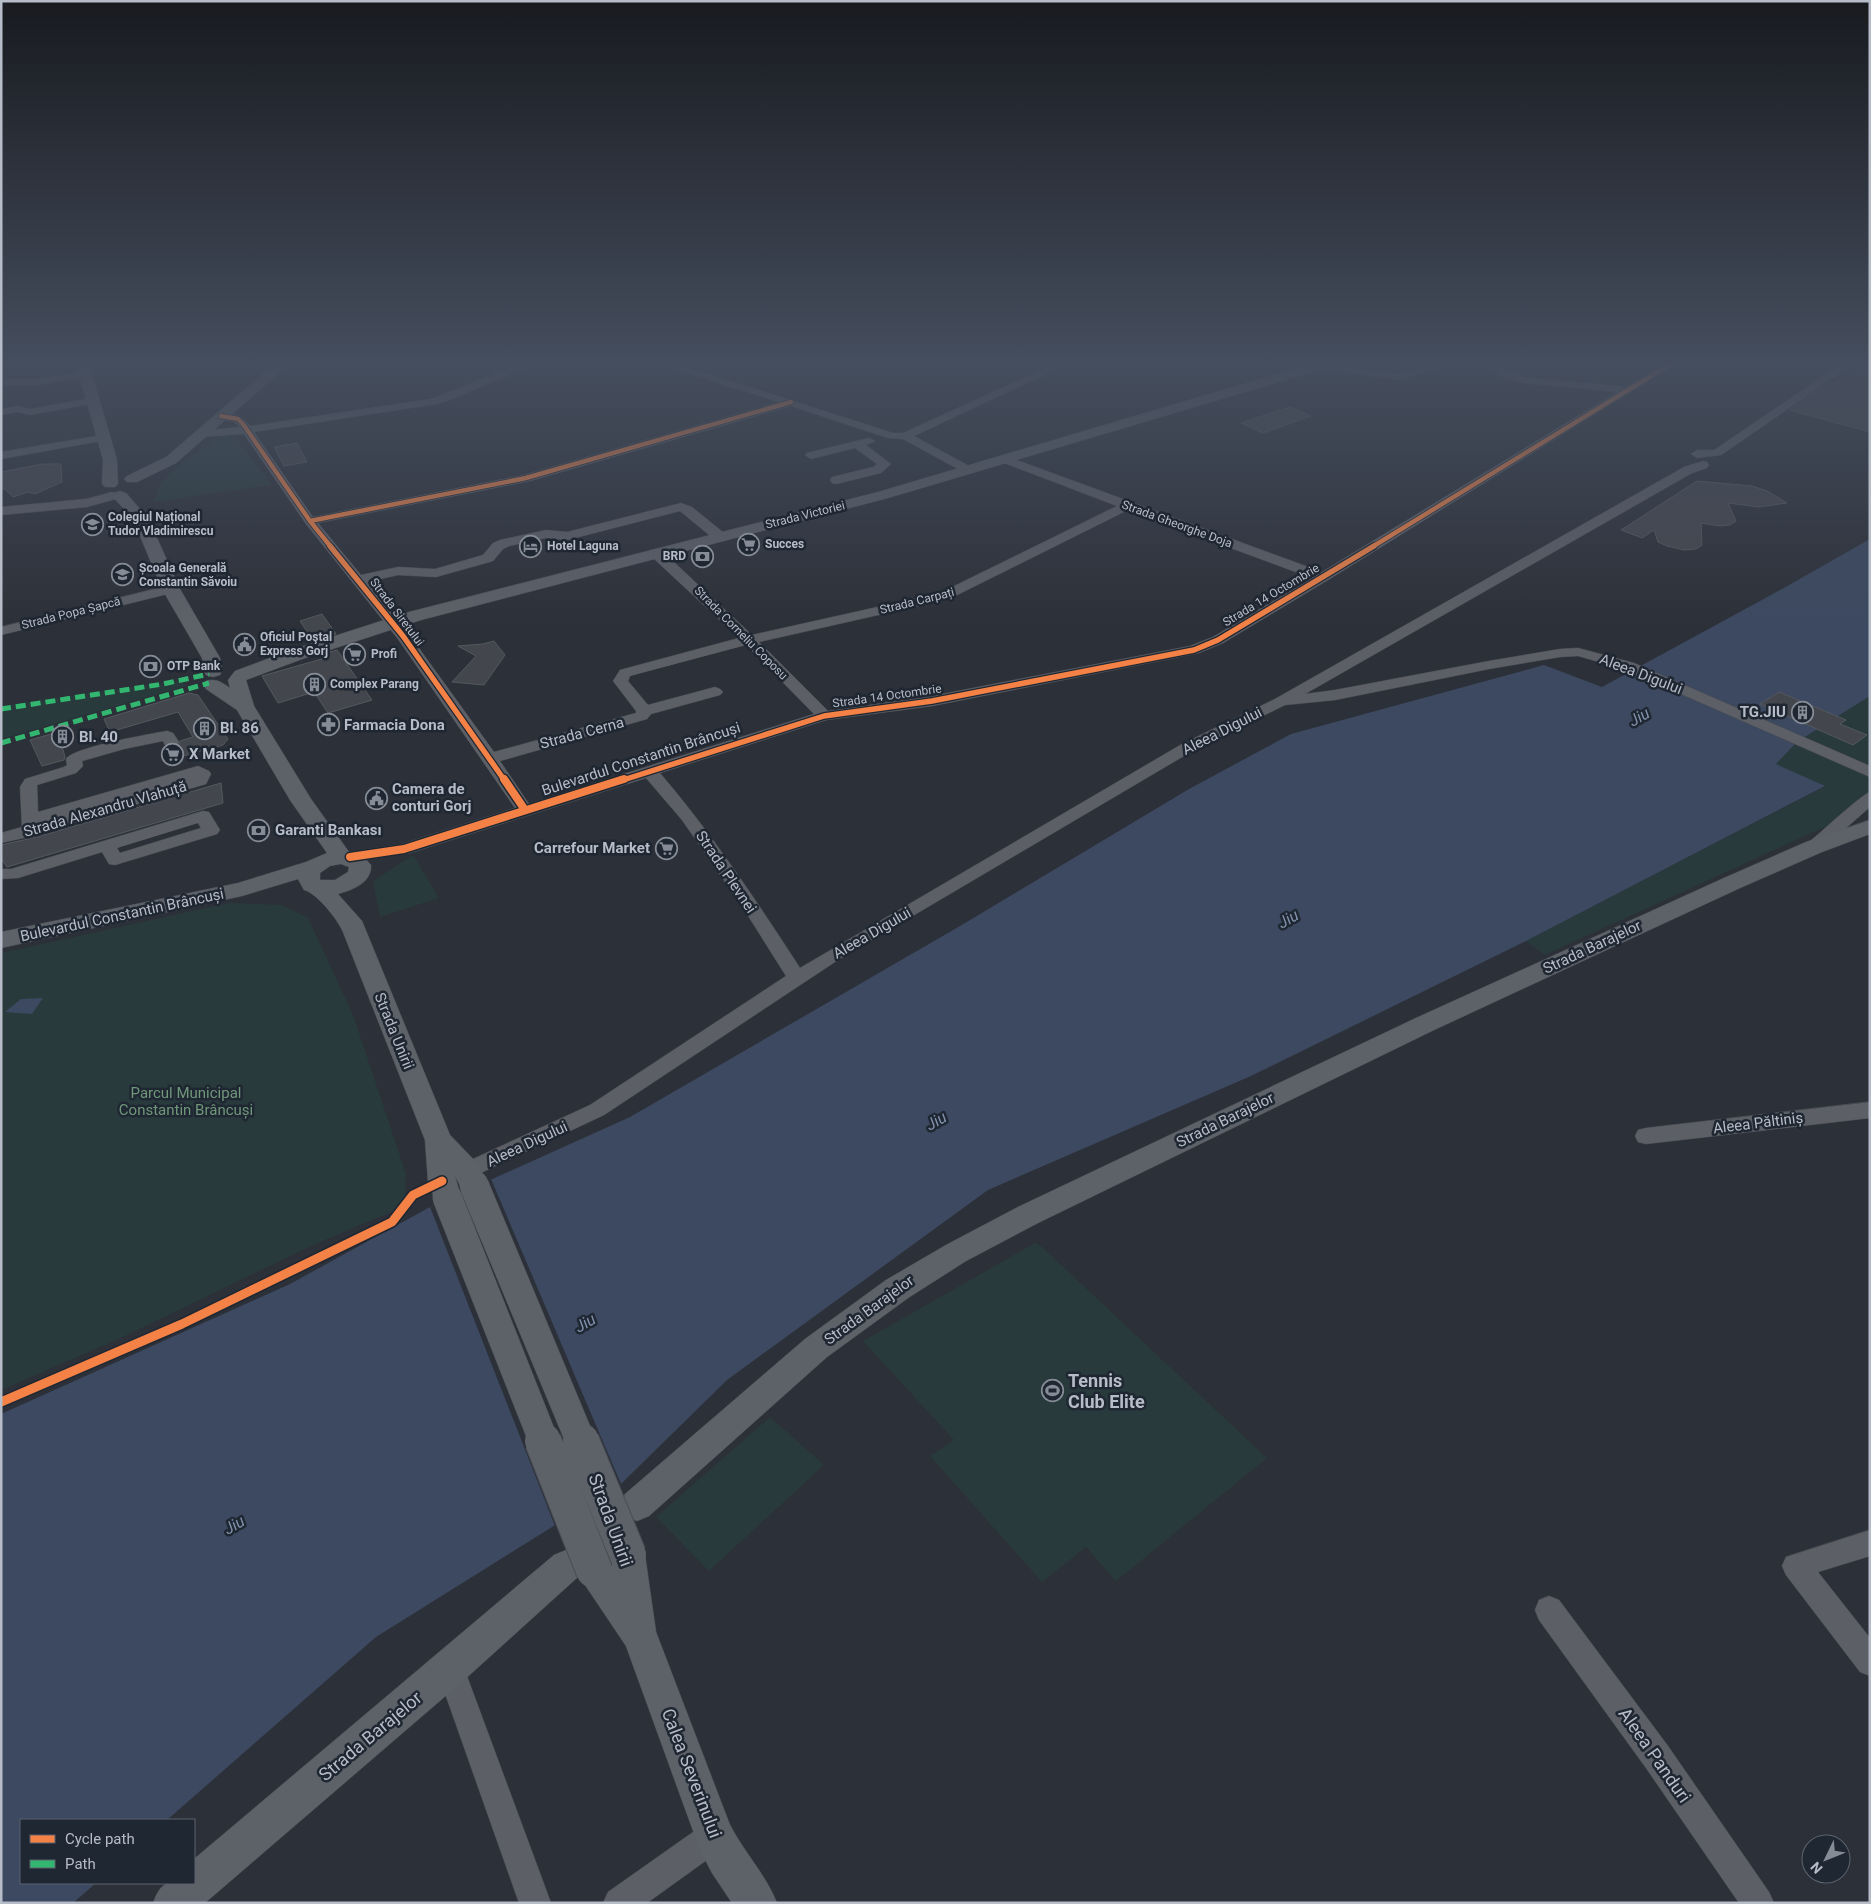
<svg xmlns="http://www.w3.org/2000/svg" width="1871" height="1904" font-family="Roboto,sans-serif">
	<rect width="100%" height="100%" fill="#2c3038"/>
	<!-- green -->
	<path fill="#293a3d" d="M219 436H234L272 485 153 502 161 483 182 463Z
		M182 680 186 686 1 739V706Z
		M1870 696V811L1820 829 1545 955 1526 941 1824 787 1776 764 1797 742Z
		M413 855 439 898 380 917 373 881Z
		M229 903 282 905 308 918 353 1015 406 1174 405 1206 313 1245 121 1338 1 1390V953Z
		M1035 1243 1042 1247 1267 1458 1116 1581 1086 1547 1042 1582 930 1456 954 1440 863 1341Z
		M770 1417 824 1465 709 1571 656 1517Z"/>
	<!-- water -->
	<path fill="#3c4960" d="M1870 539V696L1797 742 1776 764 1825 786 1526 941 1251 1076 988 1190 727 1380 621 1484 376 1637 167 1820H21V1883H96L73 1903H1V1414L290 1284 430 1207 630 1117 960 926 1189 789 1291 734 1544 665 1602 687 1782 589Z
		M43 998 32 1014 5 1012 21 999Z"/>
	<!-- pier -->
	<path fill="#2c3038" d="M491 1179 621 1484 555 1526 430 1207Z"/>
	<!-- building -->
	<path fill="#43464c" stroke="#54585f" d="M1870 360V432L1789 410 1829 383 1833 384Z
		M1290 407 1311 416 1263 433 1241 423Z
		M297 443 307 462 284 466 274 447Z
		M42 464H61L62 482 35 494 28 492 13 497 1 486V472Z
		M1697 481 1752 486 1767 491 1787 503 1759 507 1728 503 1736 521 1730 525 1720 526 1701 523 1702 545 1696 549 1684 550 1667 546 1658 542 1654 530 1642 538 1621 530Z
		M322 614 336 634 313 641 300 621Z
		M494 641 505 655 484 685 452 682 476 656 458 646 483 644Z
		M337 650 372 700 328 713 314 692 278 703 262 676 325 658 323 654Z
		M1779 692 1846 720 1840 724 1867 735 1853 745 1760 704Z
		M189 693 198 695 228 739 223 745 183 756 178 746 180 741 193 737 178 712 110 732 104 719Z
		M58 732 65 757 64 760 42 766 30 740Z
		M221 783 223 803 7 867 1 859V845L37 837Z"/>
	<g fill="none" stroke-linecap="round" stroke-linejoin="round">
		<defs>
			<path id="minor" d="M529 360H543L453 399 437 404 254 432 313 517 524 475 779 402 651 362 650 360H665L893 433H903L1063 360H1076L914 436 971 467 973 470 967 474 903 439 888 438 791 406 530 481 318 523 361 575 398 567 435 569 483 555 493 543 500 540 546 530 567 532 681 503 692 507 724 533 725 536 724 539H714L680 511 567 540 546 538 509 546 503 549 493 561 436 577 398 575 367 582 408 633 494 752 636 713V711L613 681 620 670 739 638 651 556 649 553 651 550H661L752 635 940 593 1117 506 999 461 997 459 1003 455 1322 572 1617 392 1523 383 1505 378 1471 360H1484L1524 377 1626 387 1670 360H1682L1328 580 1223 643 1199 653 932 706 826 720 660 773C712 834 756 900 800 968L1182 744 1275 699 1684 467 1703 461 1707 462 1709 465 1707 468 1692 473 1305 694 1335 690 1489 661 1560 649 1578 648 1634 663 1870 766V777L1624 669 1578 656 1560 657 1489 669 1335 700 1285 705 1194 750 838 960 604 1115 468 1179 460 1177 457 1171 460 1165 590 1105 786 976 745 911 682 820 646 778 410 853 350 862 344 861 341 857 344 853 402 844 515 808 398 639 306 524 244 434 200 437 194 434 200 431 240 427 234 422 217 418 215 416 217 414C230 411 243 416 250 426L431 399ZM1128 510 1312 578 1213 637 1190 646 932 696 828 711 759 642 949 599ZM746 645 814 714 529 804 500 761 647 719 651 714 720 695 723 692 720 689 715 687 648 705 628 681 630 676Z
				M1445 360H1461L1460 362 1399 380 1322 368 1317 365 1322 362 1399 374Z
				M1847 360H1859L1721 455 1697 458 1691 454 1697 450H1714Z
				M86 372 91 375 90 377 36 385H1V379H36Z
				M92 398 96 399 97 401 96 403 30 415 18 412 1 415V409L18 406 30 409Z
				M103 435 107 436 109 438 107 440 1 459V452Z
				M869 438 875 441 866 445 891 464 881 473 836 484 832 483 830 480 832 477 873 467 877 464 855 448 811 459 805 455 807 453Z
				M112 492 116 493 118 496 116 499 87 507 1 515V507L86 499Z
				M171 585 178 589 176 592 1 635V627Z
				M167 731 173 733 179 742 177 745H165L163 741 124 749 82 761 83 766 76 773 37 785 38 812 198 766 209 771 211 774 206 784 38 833 37 835 1 843V833L22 827 20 787 25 779 64 767 67 765 66 759C74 747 150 734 167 731Z
				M1870 792V807L1820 851 1814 852 1808 851 1805 847 1808 843C1818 835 1862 794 1870 792Z
				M203 811 209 812 220 830 217 834 115 865 109 864 102 852 18 878 1 879V869H11ZM198 823 201 828 120 853 117 848Z
				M1870 1102V1118L1646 1144 1638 1142 1635 1136 1638 1130 1646 1128Z
				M1870 1530V1556L1818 1572 1870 1638V1676L1860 1672 1786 1575 1782 1566 1786 1557Z
				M1549 1596 1559 1600 1668 1746 1769 1892 1774 1903H1739L1646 1768 1539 1620 1535 1610 1539 1600Z
				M450 1654 460 1658 464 1668 551 1903H519L436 1668 440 1658Z
				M714 1820 725 1825 730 1836 725 1847 647 1903H603L608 1892 703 1825Z"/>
			<path id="major" d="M75 360H88L117 460 118 484 115 487H105L102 484 103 460Z
				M279 360H294L176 463 137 482H127L124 479 127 476 166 457Z
				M1324 360H1345L1343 363 888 498 421 620 305 658 246 680 254 706 311 799 349 852 362 855 371 865C372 883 352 890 338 894L362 921 450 1135 478 1164 488 1185 484 1193 474 1196 464 1193 455 1176 461 1197 457 1205 447 1208 437 1205 428 1181 425 1140 343 932C338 920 317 893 304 890L298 879 242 896 1 948V932L238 883 306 862 327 853 290 800 237 710 206 689 204 685 206 681C216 678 221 682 230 688L228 680 235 671 291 650 409 612 878 492ZM341 864 349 867 348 872 335 880H320V873L330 866Z
				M120 491 126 493 148 518 180 589 220 658 222 671 220 675 213 677 206 675 204 671 202 658 162 589 133 519 112 496 114 493Z
				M1870 820V834L1822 852 1740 888 1434 1030 1038 1223 966 1261 908 1298 827 1357 649 1516 637 1521 625 1516 620 1505 625 1494 805 1339 886 1280 946 1245 1018 1207 1416 1018 1724 878 1806 842Z
				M628 1538 640 1543 645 1555 656 1632 730 1825C744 1852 766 1875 777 1903H732L712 1873 700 1850 626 1646 579 1576 463 1681 205 1903H153C163 1877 169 1883 194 1883V1859L554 1555 566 1550 578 1555 581 1561 582 1558 594 1553 606 1558 612 1567 611 1555 616 1543Z"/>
		</defs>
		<!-- minor casing -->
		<use href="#minor" stroke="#484b51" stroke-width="1"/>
		<!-- major casing -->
		<use href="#major" stroke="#494d55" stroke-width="1"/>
		<!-- minor -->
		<use href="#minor" fill="#5c5f66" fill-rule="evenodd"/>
		<!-- major -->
		<use href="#major" fill="#5d6168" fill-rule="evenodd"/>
		<defs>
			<path id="major-bridge-far1" d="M474 1185 581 1442
				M447 1197 544 1442"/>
			<path id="major-bridge" d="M543 1441 594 1570
				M581 1441 628 1555"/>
		</defs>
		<!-- major-bridge-far1 casing -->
		<use href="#major-bridge-far1" stroke="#494d55" stroke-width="30" stroke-linecap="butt"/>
		<!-- major-bridge casing -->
		<use href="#major-bridge" stroke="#494d55" stroke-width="38" stroke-linecap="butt"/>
		<!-- major-bridge-far1 -->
		<use href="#major-bridge-far1" stroke="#5d6168" stroke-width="29"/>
		<!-- major-bridge -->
		<use href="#major-bridge" stroke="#5d6168" stroke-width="36"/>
		<!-- quiet -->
		<path stroke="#33b770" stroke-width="5" stroke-dasharray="10 5" stroke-linecap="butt" d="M1 709 163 684 209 674
			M1 743 209 683"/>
		<defs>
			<path id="cycleway-far3" d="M221 416 238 419 243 424 310 521 331 547
				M310 521 526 478 791 402
				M1372 547 1677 360"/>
			<path id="cycleway-far2" d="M330 546 403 636 505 781
				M620 781 824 716 932 701 1194 650 1218 640 1374 546"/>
			<path id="cycleway-far1" d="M504 779 525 810
				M350 857 404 849 624 779"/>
			<path id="cycleway" d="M1 1402 182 1324 392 1222 413 1195 442 1181"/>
		</defs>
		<!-- cycleway-far3 casing -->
		<use href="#cycleway-far3" stroke="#1f2732" stroke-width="6"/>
		<!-- cycleway-far2 casing -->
		<use href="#cycleway-far2" stroke="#1f2732" stroke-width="8"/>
		<!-- cycleway-far1 casing -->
		<use href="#cycleway-far1" stroke="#1f2732" stroke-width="11"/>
		<!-- cycleway casing -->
		<use href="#cycleway" stroke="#1f2732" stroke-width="12"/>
		<!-- cycleway-far3 -->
		<use href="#cycleway-far3" stroke="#f48246" stroke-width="4.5"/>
		<!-- cycleway-far2 -->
		<use href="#cycleway-far2" stroke="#f48246" stroke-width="5.5"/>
		<!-- cycleway-far1 -->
		<use href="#cycleway-far1" stroke="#f48246" stroke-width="8"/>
		<!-- cycleway -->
		<use href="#cycleway" stroke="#f48246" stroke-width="9"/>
	</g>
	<!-- sky -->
	<linearGradient id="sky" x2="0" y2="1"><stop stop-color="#181a1f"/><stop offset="0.58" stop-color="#454e5e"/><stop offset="1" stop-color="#454e5e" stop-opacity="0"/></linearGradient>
	<rect width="1871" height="626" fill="url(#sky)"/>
	<!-- icons -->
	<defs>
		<symbol id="university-ring" viewBox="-11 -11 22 22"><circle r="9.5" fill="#1f2732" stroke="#868c96" stroke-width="1.5"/><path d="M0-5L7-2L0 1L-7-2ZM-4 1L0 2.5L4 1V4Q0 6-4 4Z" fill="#868c96"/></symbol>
		<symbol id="supermarket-ring" viewBox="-11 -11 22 22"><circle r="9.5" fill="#1f2732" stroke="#868c96" stroke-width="1.5"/><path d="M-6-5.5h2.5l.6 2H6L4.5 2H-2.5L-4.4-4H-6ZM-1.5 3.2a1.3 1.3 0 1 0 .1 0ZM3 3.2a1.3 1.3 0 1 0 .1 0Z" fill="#868c96"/></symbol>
		<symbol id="hotel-ring" viewBox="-11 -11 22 22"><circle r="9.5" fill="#1f2732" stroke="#868c96" stroke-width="1.5"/><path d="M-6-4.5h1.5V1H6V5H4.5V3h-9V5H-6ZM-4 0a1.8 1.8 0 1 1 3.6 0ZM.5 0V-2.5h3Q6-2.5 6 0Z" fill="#868c96"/></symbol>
		<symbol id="bank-ring" viewBox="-11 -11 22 22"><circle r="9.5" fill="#1f2732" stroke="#868c96" stroke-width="1.5"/><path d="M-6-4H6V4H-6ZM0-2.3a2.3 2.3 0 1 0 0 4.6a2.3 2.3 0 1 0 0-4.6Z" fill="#868c96"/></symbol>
		<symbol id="school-ring" viewBox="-11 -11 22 22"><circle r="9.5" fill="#1f2732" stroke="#868c96" stroke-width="1.5"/><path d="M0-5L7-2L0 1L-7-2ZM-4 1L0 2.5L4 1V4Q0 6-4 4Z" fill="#868c96"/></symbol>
		<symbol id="civic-ring" viewBox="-11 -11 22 22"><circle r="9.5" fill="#1f2732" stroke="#868c96" stroke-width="1.5"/><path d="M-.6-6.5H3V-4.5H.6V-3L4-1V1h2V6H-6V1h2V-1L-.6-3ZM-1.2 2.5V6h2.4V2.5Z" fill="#868c96"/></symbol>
		<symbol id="building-ring" viewBox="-11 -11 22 22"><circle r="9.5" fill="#1f2732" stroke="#868c96" stroke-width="1.5"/><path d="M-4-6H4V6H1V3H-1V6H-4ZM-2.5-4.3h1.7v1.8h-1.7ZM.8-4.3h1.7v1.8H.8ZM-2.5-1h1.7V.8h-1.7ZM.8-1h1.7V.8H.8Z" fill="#868c96"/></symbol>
		<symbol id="pharmacy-ring" viewBox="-11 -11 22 22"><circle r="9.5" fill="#1f2732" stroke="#868c96" stroke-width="1.5"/><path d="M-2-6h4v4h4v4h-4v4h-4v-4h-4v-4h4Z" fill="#868c96"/></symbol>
		<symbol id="stadium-ring" viewBox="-11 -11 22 22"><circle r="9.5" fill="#1f2732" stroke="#868c96" stroke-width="1.5"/><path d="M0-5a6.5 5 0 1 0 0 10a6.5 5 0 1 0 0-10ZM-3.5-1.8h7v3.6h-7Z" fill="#868c96"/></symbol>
	</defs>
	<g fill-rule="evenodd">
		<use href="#university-ring" x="80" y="512" width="25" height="25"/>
		<use href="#supermarket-ring" x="736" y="532" width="25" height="25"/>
		<use href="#hotel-ring" x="518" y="534" width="25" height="25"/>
		<use href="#bank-ring" x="690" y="544" width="25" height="25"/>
		<use href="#school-ring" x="110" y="562" width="25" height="25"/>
		<use href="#civic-ring" x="232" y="632" width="25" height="25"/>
		<use href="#supermarket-ring" x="342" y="642" width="25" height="25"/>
		<use href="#bank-ring" x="138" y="654" width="25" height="25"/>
		<use href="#building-ring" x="302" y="672" width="25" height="25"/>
		<use href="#building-ring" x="1790" y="700" width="25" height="25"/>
		<use href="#pharmacy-ring" x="316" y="712" width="25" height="25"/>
		<use href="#building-ring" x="192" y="716" width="25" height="25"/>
		<use href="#building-ring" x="50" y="724" width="25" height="25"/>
		<use href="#supermarket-ring" x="160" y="742" width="25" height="25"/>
		<use href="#civic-ring" x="364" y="786" width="25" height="25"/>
		<use href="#bank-ring" x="246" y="818" width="25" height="25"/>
		<use href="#supermarket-ring" x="654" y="836" width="25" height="25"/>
		<use href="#stadium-ring" x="1040" y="1378" width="25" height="25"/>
	</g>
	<g text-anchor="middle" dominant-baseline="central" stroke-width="5" stroke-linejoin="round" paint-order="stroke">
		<!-- far-street labels -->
		<g font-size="12" fill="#b7bdc8" stroke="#1f2732">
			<text transform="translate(805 515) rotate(-14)">Strada Victoriei</text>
			<text transform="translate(1177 524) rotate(20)">Strada Gheorghe Doja</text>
			<text transform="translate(1271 595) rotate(-31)">Strada 14 Octombrie</text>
			<text transform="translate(917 601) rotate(-14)">Strada Carpați</text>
			<text transform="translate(397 612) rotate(53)">Strada Siretului</text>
			<text transform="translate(71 613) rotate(-14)">Strada Popa Șapcă</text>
			<text transform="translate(741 633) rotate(45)">Strada Corneliu Coposu</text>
			<text transform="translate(887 696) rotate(-8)">Strada 14 Octombrie</text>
		</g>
		<!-- far-poi labels -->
		<g font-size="12" font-weight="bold" fill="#b7bdc8" stroke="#1f2732" text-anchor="start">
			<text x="108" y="517">Colegiul Național<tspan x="108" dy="14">Tudor Vladimirescu</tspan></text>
			<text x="765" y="544">Succes</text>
			<text x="547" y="546">Hotel Laguna</text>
			<text x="686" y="556" text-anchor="end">BRD</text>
			<text x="139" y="568">Școala Generală<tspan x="139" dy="14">Constantin Săvoiu</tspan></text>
			<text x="260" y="637">Oficiul Poştal<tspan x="260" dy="14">Express Gorj</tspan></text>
			<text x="371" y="654">Profi</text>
			<text x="167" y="666">OTP Bank</text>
			<text x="330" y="684">Complex Parang</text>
		</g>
		<!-- street labels -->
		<g font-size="15" fill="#b7bdc8" stroke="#1f2732">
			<text transform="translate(1641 674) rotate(21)">Aleea Digului</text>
			<text transform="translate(1222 731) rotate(-27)">Aleea Digului</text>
			<text transform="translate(582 733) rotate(-15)">Strada Cerna</text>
			<text transform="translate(641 759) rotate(-18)">Bulevardul Constantin Brâncuși</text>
			<text transform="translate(105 809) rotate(-16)">Strada Alexandru Vlahuță</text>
			<text transform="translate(726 872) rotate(56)">Strada Plevnei</text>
			<text transform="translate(122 915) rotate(-12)">Bulevardul Constantin Brâncuși</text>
			<text transform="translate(872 933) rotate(-30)">Aleea Digului</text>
			<text transform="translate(1592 947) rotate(-25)">Strada Barajelor</text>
			<text transform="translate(394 1031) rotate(68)">Strada Unirii</text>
			<text transform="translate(1225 1120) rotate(-26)">Strada Barajelor</text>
			<text transform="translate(1758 1123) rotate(-7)">Aleea Păltiniș</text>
			<text transform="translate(527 1144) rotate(-25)">Aleea Digului</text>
			<text transform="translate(869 1310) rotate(-36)">Strada Barajelor</text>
		</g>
		<!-- poi labels -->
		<g font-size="15" font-weight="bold" fill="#b7bdc8" stroke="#1f2732" text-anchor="start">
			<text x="1786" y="712" text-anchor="end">TG.JIU</text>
			<text x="344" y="725">Farmacia Dona</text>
			<text x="220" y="728">Bl. 86</text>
			<text x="79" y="737">Bl. 40</text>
			<text x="189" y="754">X Market</text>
			<text x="392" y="789">Camera de<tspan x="392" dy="17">conturi Gorj</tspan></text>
			<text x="275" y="830">Garanti Bankası</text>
			<text x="650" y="848" text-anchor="end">Carrefour Market</text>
		</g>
		<!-- park labels -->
		<g font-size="15" fill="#70977a" stroke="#1f2732">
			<text x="186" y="1093">Parcul Municipal<tspan x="186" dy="17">Constantin Brâncuși</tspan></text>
		</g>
		<!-- water labels -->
		<g font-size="16" font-style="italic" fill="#8192ad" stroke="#1f2732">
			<text transform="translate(1639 717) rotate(-30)">Jiu</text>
			<text transform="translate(1288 919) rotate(-30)">Jiu</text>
			<text transform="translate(936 1121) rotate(-30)">Jiu</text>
			<text transform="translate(585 1323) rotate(-30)">Jiu</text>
			<text transform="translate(234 1525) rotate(-30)">Jiu</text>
		</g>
		<!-- near-poi labels -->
		<g font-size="18" font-weight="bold" fill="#b7bdc8" stroke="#1f2732" text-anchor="start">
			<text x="1068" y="1380">Tennis<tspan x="1068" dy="21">Club Elite</tspan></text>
		</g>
		<!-- near-street labels -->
		<g font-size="18" fill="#b7bdc8" stroke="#1f2732">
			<text transform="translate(611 1520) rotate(70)">Strada Unirii</text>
			<text transform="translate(370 1736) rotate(-40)">Strada Barajelor</text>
			<text transform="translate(1655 1755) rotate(55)">Aleea Panduri</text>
			<text transform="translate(692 1773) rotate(69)">Calea Severinului</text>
		</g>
	</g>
	<!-- border -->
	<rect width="1871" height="1904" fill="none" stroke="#b7bdc8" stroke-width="5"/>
	<!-- legend -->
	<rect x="20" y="1819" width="175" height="65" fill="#1f2732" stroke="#5c636e"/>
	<rect x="30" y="1835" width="25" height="8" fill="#f48246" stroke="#5c636e"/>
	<text x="65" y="1844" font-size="15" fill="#b7bdc8">Cycle path</text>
	<rect x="30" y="1860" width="25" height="8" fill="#33b770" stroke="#5c636e"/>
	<text x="65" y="1869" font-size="15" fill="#b7bdc8">Path</text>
	<!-- north arrow -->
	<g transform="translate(1826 1859) rotate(227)"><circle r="24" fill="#1f2732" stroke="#5c636e"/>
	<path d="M0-4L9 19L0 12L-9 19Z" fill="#868c96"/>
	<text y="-8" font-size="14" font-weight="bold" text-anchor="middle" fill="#b7bdc8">N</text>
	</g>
</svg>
